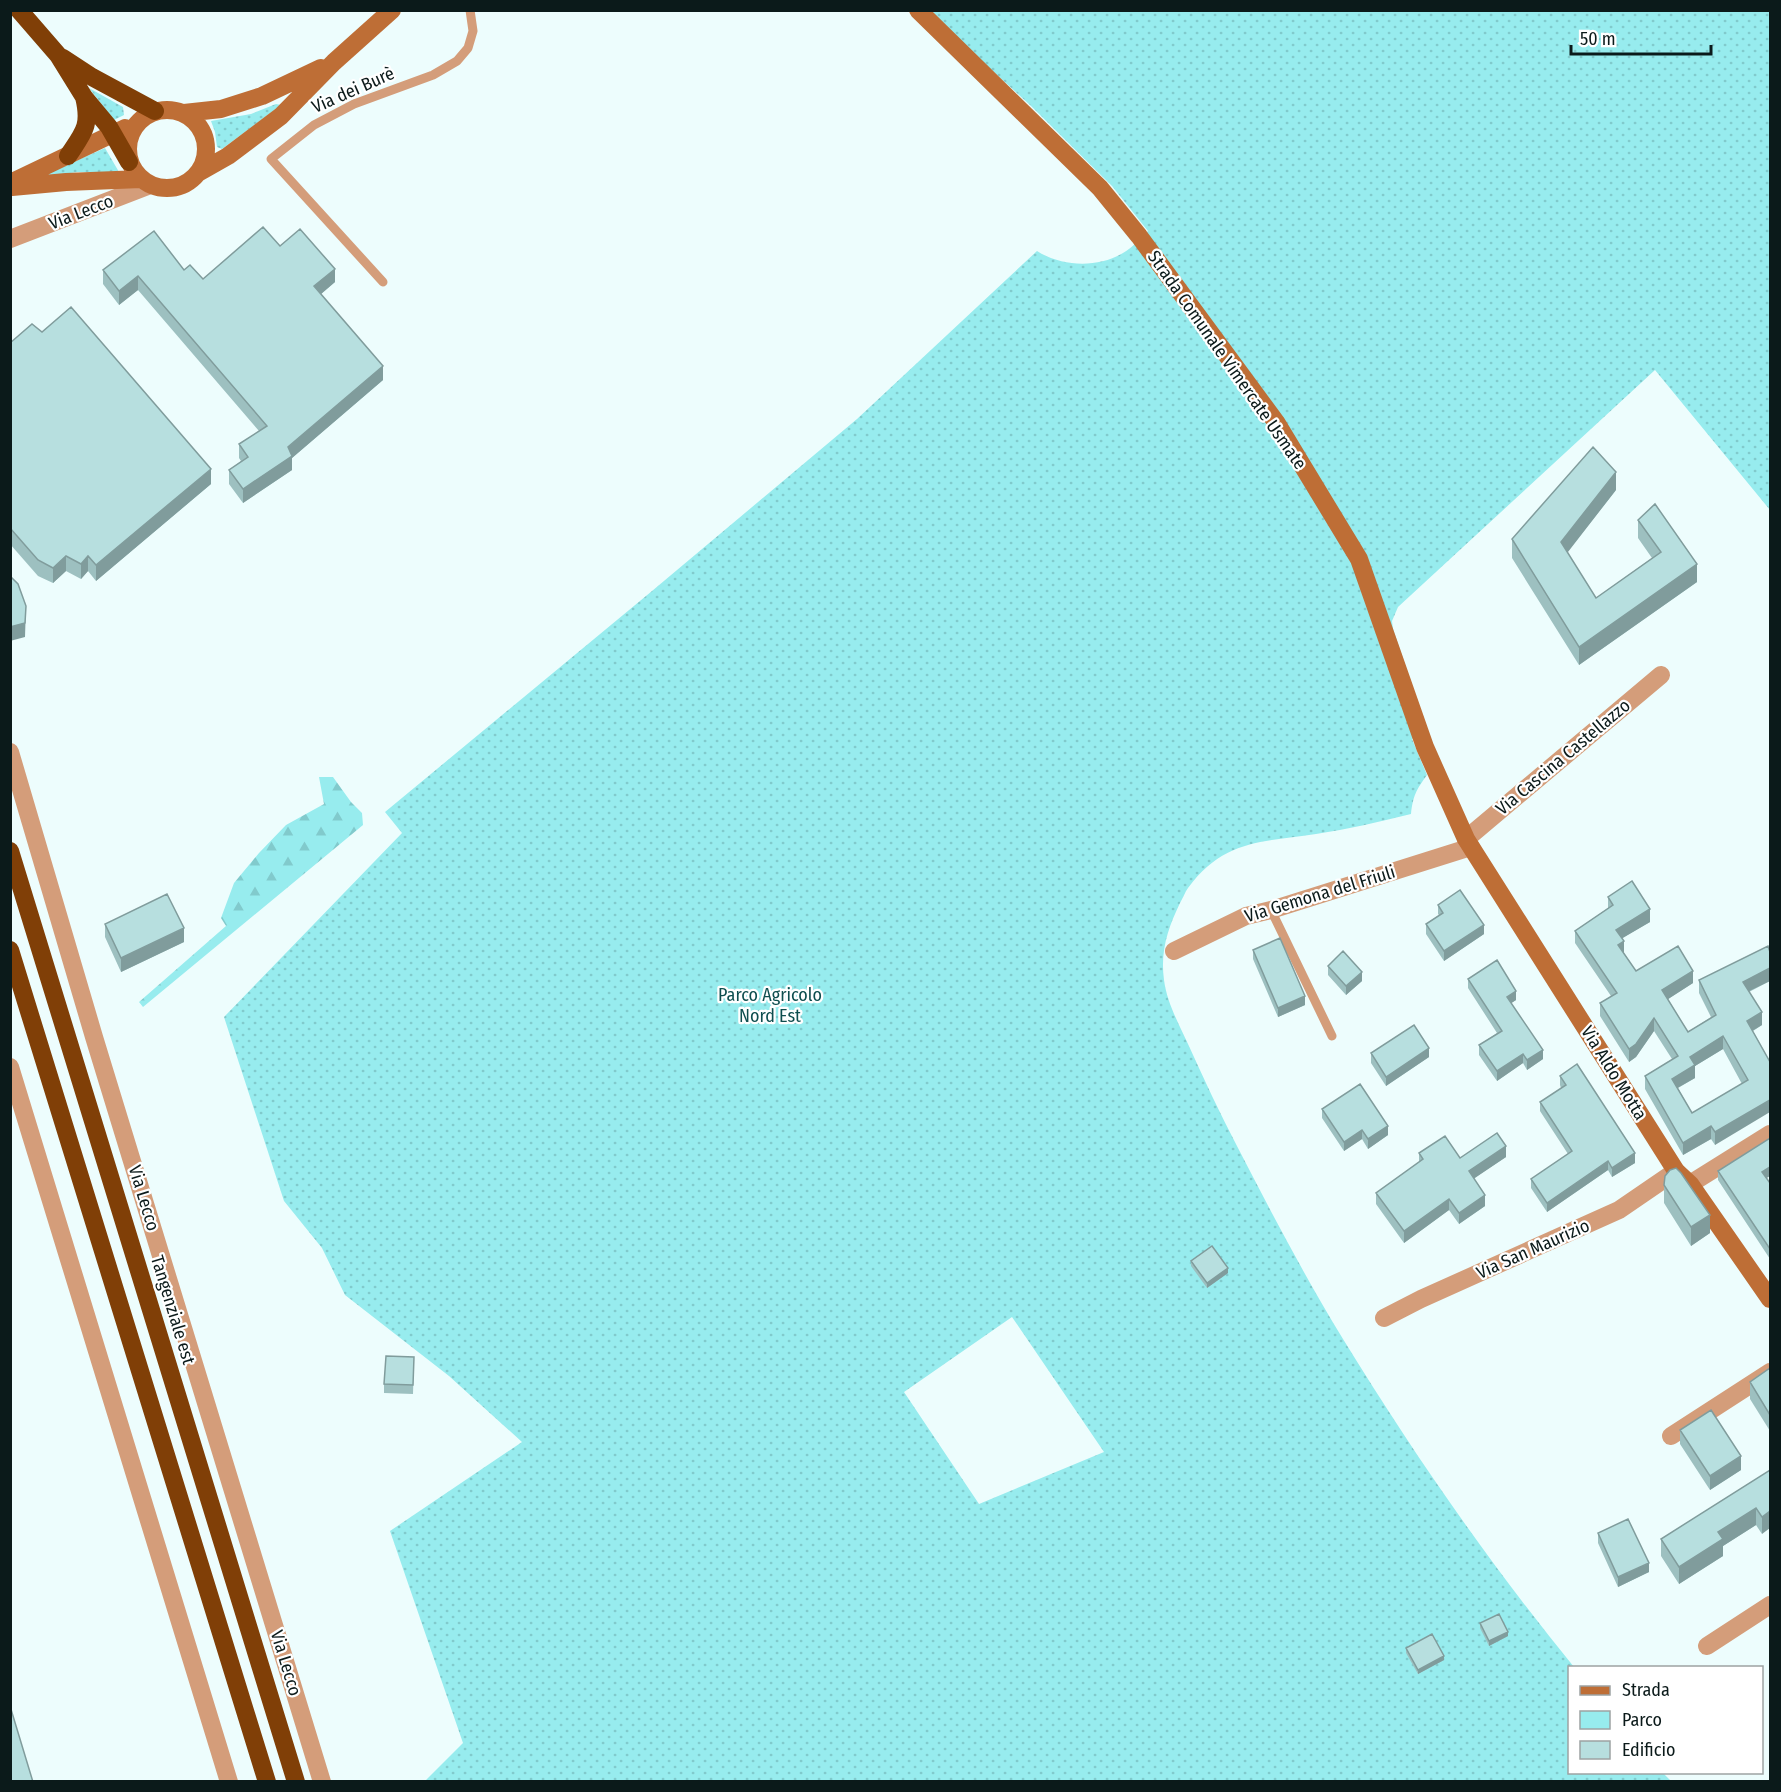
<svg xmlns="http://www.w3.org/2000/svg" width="1781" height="1792" font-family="'Fira Sans Condensed',sans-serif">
	<defs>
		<pattern id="green-dots" width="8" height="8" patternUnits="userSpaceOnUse" patternTransform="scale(1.5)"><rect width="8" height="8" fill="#97ecee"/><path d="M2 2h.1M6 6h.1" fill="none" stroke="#81cacc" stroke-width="1.8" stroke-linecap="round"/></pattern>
		<pattern id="forest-firs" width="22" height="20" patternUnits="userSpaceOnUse" patternTransform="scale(1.5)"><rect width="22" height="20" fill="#97ecee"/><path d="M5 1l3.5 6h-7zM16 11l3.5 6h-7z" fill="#81cacc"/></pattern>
	</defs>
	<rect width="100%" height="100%" fill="#edfdfd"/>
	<!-- green -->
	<path fill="url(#green-dots)" fill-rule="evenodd" d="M927 11H1770V510L1655 370 1398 607 1392 621 1393 629 1428 732 1412 739 1427 775C1416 790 1413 796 1411 814 1379 822 1348 829 1316 834 1263 842 1224 839 1188 888 1185 892 1183 898 1180 903 1168 928 1160 951 1164 980 1167 1003 1179 1024 1188 1044 1204 1079 1220 1114 1238 1148 1271 1212 1305 1277 1343 1339 1413 1453 1489 1563 1574 1667L1570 1668V1772L1663 1773 1671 1781H425L463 1743 390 1531 522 1442 449 1376 345 1295 322 1248 284 1201 224 1017 402 833 385 812 652 591 857 419 1037 251C1062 267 1098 268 1123 253 1133 247 1140 239 1148 231L1112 186 1030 105ZM1012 1317 1104 1452 979 1504 904 1392Z
		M89 88 123 107 124 115 114 120Z
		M276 104 281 105 222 149 217 147 215 132 211 121 251 114Z
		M105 148 119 172H78L40 177Z"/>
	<!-- forest -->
	<path fill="url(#forest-firs)" d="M319 777H333L351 802 362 813 363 825 143 1007 139 1002 226 926 221 918 234 883 259 853 286 825 324 804Z"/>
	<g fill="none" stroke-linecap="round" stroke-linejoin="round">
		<!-- lane -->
		<path stroke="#d49d7a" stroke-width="9" d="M383 282 271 159 314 125 354 104 433 75 457 61 468 48 473 31 470 10
			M1271 910 1332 1036"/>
		<!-- street -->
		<path stroke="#d49d7a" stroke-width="18" d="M10 239 150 185
			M10 752 94 1037 322 1782
			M1466 839 1661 675
			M1174 951 1246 916 1271 910 1471 847
			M10 1067 229 1782
			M1690 1184 1770 1134
			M1384 1318 1421 1299 1619 1210 1676 1171
			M1671 1436 1770 1372
			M1707 1646 1770 1605"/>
		<!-- secondary -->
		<path stroke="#be6e36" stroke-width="18" d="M918 10 1100 188 1139 236 1276 422 1359 559 1425 747 1466 839 1676 1171 1690 1184 1770 1299
			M128 149a39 39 0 1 1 78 0a39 39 0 1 1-78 0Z
			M184 113 221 109 262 96 321 68
			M198 173 228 156 281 116 334 62 392 10
			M10 183 125 128
			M12 187 66 182 141 179"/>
		<!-- highway -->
		<path stroke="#803f07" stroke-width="18" d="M19 10 58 55 84 97 109 127 129 162
			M63 58 92 77 155 111
			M68 156C84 132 91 126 84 97
			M10 851 296 1782
			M10 950 267 1782"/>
	</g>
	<!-- wall -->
	<path fill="#9dc0c0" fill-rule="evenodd" d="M280 246 335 282 321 294 383 380 292 458V470L243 503 229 484V470L241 461 239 458V444L259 431 138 290 119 305 103 284V270H184L203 279Z
		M10 343 211 484 96 581 88 571 81 579 66 571 53 583 38 576 10 544Z
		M1616 490 1567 552 1596 598 1652 558 1638 538V520L1697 582 1579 665 1512 558V539Z
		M1608 897 1650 922 1622 938 1624 953 1636 971 1693 983 1668 999 1688 1032 1711 1017 1699 993V980L1770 952V981L1749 992 1762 1025 1753 1031 1770 1062 1715 1145 1711 1139 1683 1155 1645 1089V1076L1672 1059 1654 1031 1636 1057 1629 1062 1600 1016V1003L1611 996 1575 943V931L1608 908ZM1723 1049 1742 1084 1692 1113 1678 1088 1695 1078V1066Z
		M1438 905 1484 934 1444 961 1426 934V924L1439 915 1438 914Z
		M105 924 184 942 121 972 105 937Z
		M1253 950 1305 1005 1278 1017 1253 959Z
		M1328 966 1362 981 1346 995 1328 975Z
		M1468 979 1516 1000 1511 1003 1543 1059 1527 1070 1523 1063 1497 1081 1479 1055V1045L1497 1033 1468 988Z
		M1371 1053 1429 1057 1386 1086 1371 1063Z
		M1560 1076 1635 1163 1612 1177 1608 1170 1547 1212 1531 1188V1179L1568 1154 1540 1111V1102L1561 1088 1560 1085Z
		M1322 1109 1388 1135 1368 1149 1362 1139 1344 1151 1322 1118Z
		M1419 1153 1460 1158 1506 1157 1474 1178 1485 1206 1459 1224 1449 1210 1404 1243 1376 1204V1193L1419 1162Z
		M1718 1171 1767 1178 1770 1183V1259L1718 1180Z
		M1664 1185 1710 1233 1691 1246 1664 1203Z
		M1191 1261 1228 1273 1207 1288 1191 1266Z
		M414 1357 413 1394 384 1393V1384Z
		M1770 1368V1431L1750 1399V1382Z
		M1680 1430 1741 1470 1710 1490 1680 1444Z
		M1770 1470 1762 1534 1756 1525 1723 1546V1556L1679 1584 1661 1556V1539Z
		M1598 1533 1649 1572 1618 1587 1598 1543Z
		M1480 1623 1508 1636 1489 1646 1480 1628Z
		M1406 1648 1444 1660 1418 1674 1406 1653Z"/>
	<!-- shaded-wall -->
	<path fill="#809c9c" d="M335 269V282L314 300V286Z
		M138 276V290L119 305V291Z
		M383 366V380L292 458V470L243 503V489L288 447Z
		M211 469V484L96 581V565Z
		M1616 472V490L1561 561V542Z
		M66 556V571L53 583V568Z
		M88 556V571L81 579V564Z
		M1697 564V582L1579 665V647Z
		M26 606 25 637 10 641V627Z
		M1650 909V922L1616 942V930Z
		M1484 925V934L1444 961V951Z
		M184 928V942L121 972V958Z
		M1624 941V954L1618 945Z
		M1770 968V981L1743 994V982Z
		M1693 971V983L1662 1003V990Z
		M1362 972V981L1346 995V986Z
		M1516 991V1000L1507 1006V997Z
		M1305 996V1005L1278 1017V1008Z
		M1762 1012V1025L1747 1034V1021Z
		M1654 1018V1031L1636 1057 1629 1062V1049Z
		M1723 1036V1049L1695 1066V1078L1672 1091V1079L1690 1057Z
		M1429 1048V1057L1386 1086V1077Z
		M1543 1050V1059L1527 1070V1060Z
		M1523 1054V1063L1497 1081V1071Z
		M1770 1100V1112L1715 1145V1132Z
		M1388 1126V1135L1368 1149V1139Z
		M1711 1126V1139L1683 1155V1143Z
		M1362 1130V1139L1344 1151V1142Z
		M1506 1146V1157L1469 1182V1171Z
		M1635 1153V1163L1612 1177V1168Z
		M1608 1161V1170L1547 1212V1203Z
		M1770 1167V1176L1762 1181V1172Z
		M1485 1195V1206L1459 1224V1213Z
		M1449 1199V1210L1404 1243V1231Z
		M1710 1215V1233L1691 1246V1227Z
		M1228 1268V1273L1207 1288V1283Z
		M1741 1456V1470L1710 1490V1476Z
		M1756 1508V1525L1723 1546V1556L1679 1584V1567L1718 1532Z
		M1770 1511V1528L1762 1534V1517Z
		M1649 1563V1572L1618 1587V1577Z
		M1508 1632V1636L1489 1646V1641Z
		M1444 1656V1660L1418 1674V1670Z"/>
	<!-- building -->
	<path fill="#b7dfdf" stroke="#809c9c" stroke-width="1.5" fill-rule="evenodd" d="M263 227 280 246 300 229 335 269 314 286 383 366 288 447 292 456 243 489 229 470 248 457 239 444 267 426 138 276 119 291 103 270 154 231 184 270 190 265 203 279Z
		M71 307 211 469 96 565 88 556 81 564 66 556 53 568 38 560 10 528V343L32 324 42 332Z
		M1593 447 1616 472 1561 542 1596 598 1661 552 1638 520 1655 504 1697 564 1579 647 1512 539Z
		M10 576 18 584 26 606 25 623 10 627Z
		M1632 881 1650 909 1616 930 1624 941 1618 945 1636 971 1678 946 1693 971 1662 990 1688 1032 1716 1015 1699 980 1768 946 1770 952V968L1743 982 1762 1012 1747 1021 1770 1062V1100L1715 1132 1711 1126 1683 1143 1645 1076 1678 1056 1654 1018 1636 1044 1629 1049 1600 1003 1617 993 1575 931 1613 905 1608 897ZM1723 1036 1748 1080 1692 1113 1672 1079 1695 1065 1690 1057Z
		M1460 890 1484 925 1444 951 1426 924 1443 913 1438 905Z
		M167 894 184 928 121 958 105 924Z
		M1280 938 1305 996 1278 1008 1253 950Z
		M1343 951 1362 972 1346 986 1328 966Z
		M1497 960 1516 991 1507 997 1543 1050 1527 1060 1523 1054 1497 1071 1479 1045 1502 1031 1468 979Z
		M1414 1025 1429 1048 1386 1077 1371 1053Z
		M1577 1064 1635 1153 1612 1168 1608 1161 1547 1203 1531 1179 1572 1151 1540 1102 1566 1085 1560 1076Z
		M1360 1084 1388 1126 1368 1139 1362 1130 1344 1142 1322 1109Z
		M1497 1133 1506 1146 1469 1171 1485 1195 1459 1213 1449 1199 1404 1231 1376 1193 1423 1159 1419 1153 1445 1136 1460 1158Z
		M1770 1138V1167L1762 1172 1770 1183V1249L1718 1171Z
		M1676 1168 1681 1173 1710 1215 1691 1227 1664 1185 1665 1176 1670 1170Z
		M1212 1246 1228 1268 1207 1283 1191 1261Z
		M386 1356 414 1357 413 1385 384 1384Z
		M1770 1368V1415L1750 1382Z
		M1711 1410 1741 1456 1710 1476 1680 1430Z
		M1770 1470V1511L1762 1517 1756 1508 1718 1532 1723 1539 1679 1567 1661 1539Z
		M1628 1519 1649 1563 1618 1577 1598 1533Z
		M1499 1614 1508 1632 1489 1641 1480 1623Z
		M1432 1634 1444 1656 1418 1670 1406 1648Z
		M10 1706 33 1782H10Z"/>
	<g text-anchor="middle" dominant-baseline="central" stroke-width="4.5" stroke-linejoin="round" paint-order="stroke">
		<!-- street labels -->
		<g font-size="18" fill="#0b1a1a" stroke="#fff">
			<text transform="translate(353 90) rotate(-24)">Via dei Burè</text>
			<text transform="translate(81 212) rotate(-21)">Via Lecco</text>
			<text transform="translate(1227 360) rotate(55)">Strada Comunale Vimercate Usmate</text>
			<text transform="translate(1563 757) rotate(-40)">Via Cascina Castellazzo</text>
			<text transform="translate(1320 894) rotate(-17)">Via Gemona del Friuli</text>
			<text transform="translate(1614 1073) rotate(58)">Via Aldo Motta</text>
			<text transform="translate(144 1198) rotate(73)">Via Lecco</text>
			<text transform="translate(1533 1249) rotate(-24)">Via San Maurizio</text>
			<text transform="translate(173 1310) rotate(73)">Tangenziale est</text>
			<text transform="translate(286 1663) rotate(73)">Via Lecco</text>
		</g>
		<!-- park labels -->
		<g font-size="18" fill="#0e4e4f" stroke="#fff">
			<text x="770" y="995">Parco Agricolo<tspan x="770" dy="21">Nord Est</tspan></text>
		</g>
	</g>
	<!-- border -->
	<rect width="1781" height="1792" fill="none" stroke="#0b1a1a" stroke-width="24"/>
	<!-- legend -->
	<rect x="1568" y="1666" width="195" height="108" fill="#ffffff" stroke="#9da3a3" stroke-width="1.5"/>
	<rect x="1580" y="1686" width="30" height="9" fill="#be6e36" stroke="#9da3a3" stroke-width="1.5"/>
	<text x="1622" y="1696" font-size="18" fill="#0b1a1a">Strada</text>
	<rect x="1580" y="1711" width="30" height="18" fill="#97ecee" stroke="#9da3a3" stroke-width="1.5"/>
	<text x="1622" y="1726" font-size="18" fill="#0b1a1a">Parco</text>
	<rect x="1580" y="1741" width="30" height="18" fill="#b7dfdf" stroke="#9da3a3" stroke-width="1.5"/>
	<text x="1622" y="1756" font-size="18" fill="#0b1a1a">Edificio</text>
	<!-- scale -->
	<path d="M1571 45v9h140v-9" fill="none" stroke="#0b1a1a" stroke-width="3"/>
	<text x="1580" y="45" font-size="18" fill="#0b1a1a" stroke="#ffffff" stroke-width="4.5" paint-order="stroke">50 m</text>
</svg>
